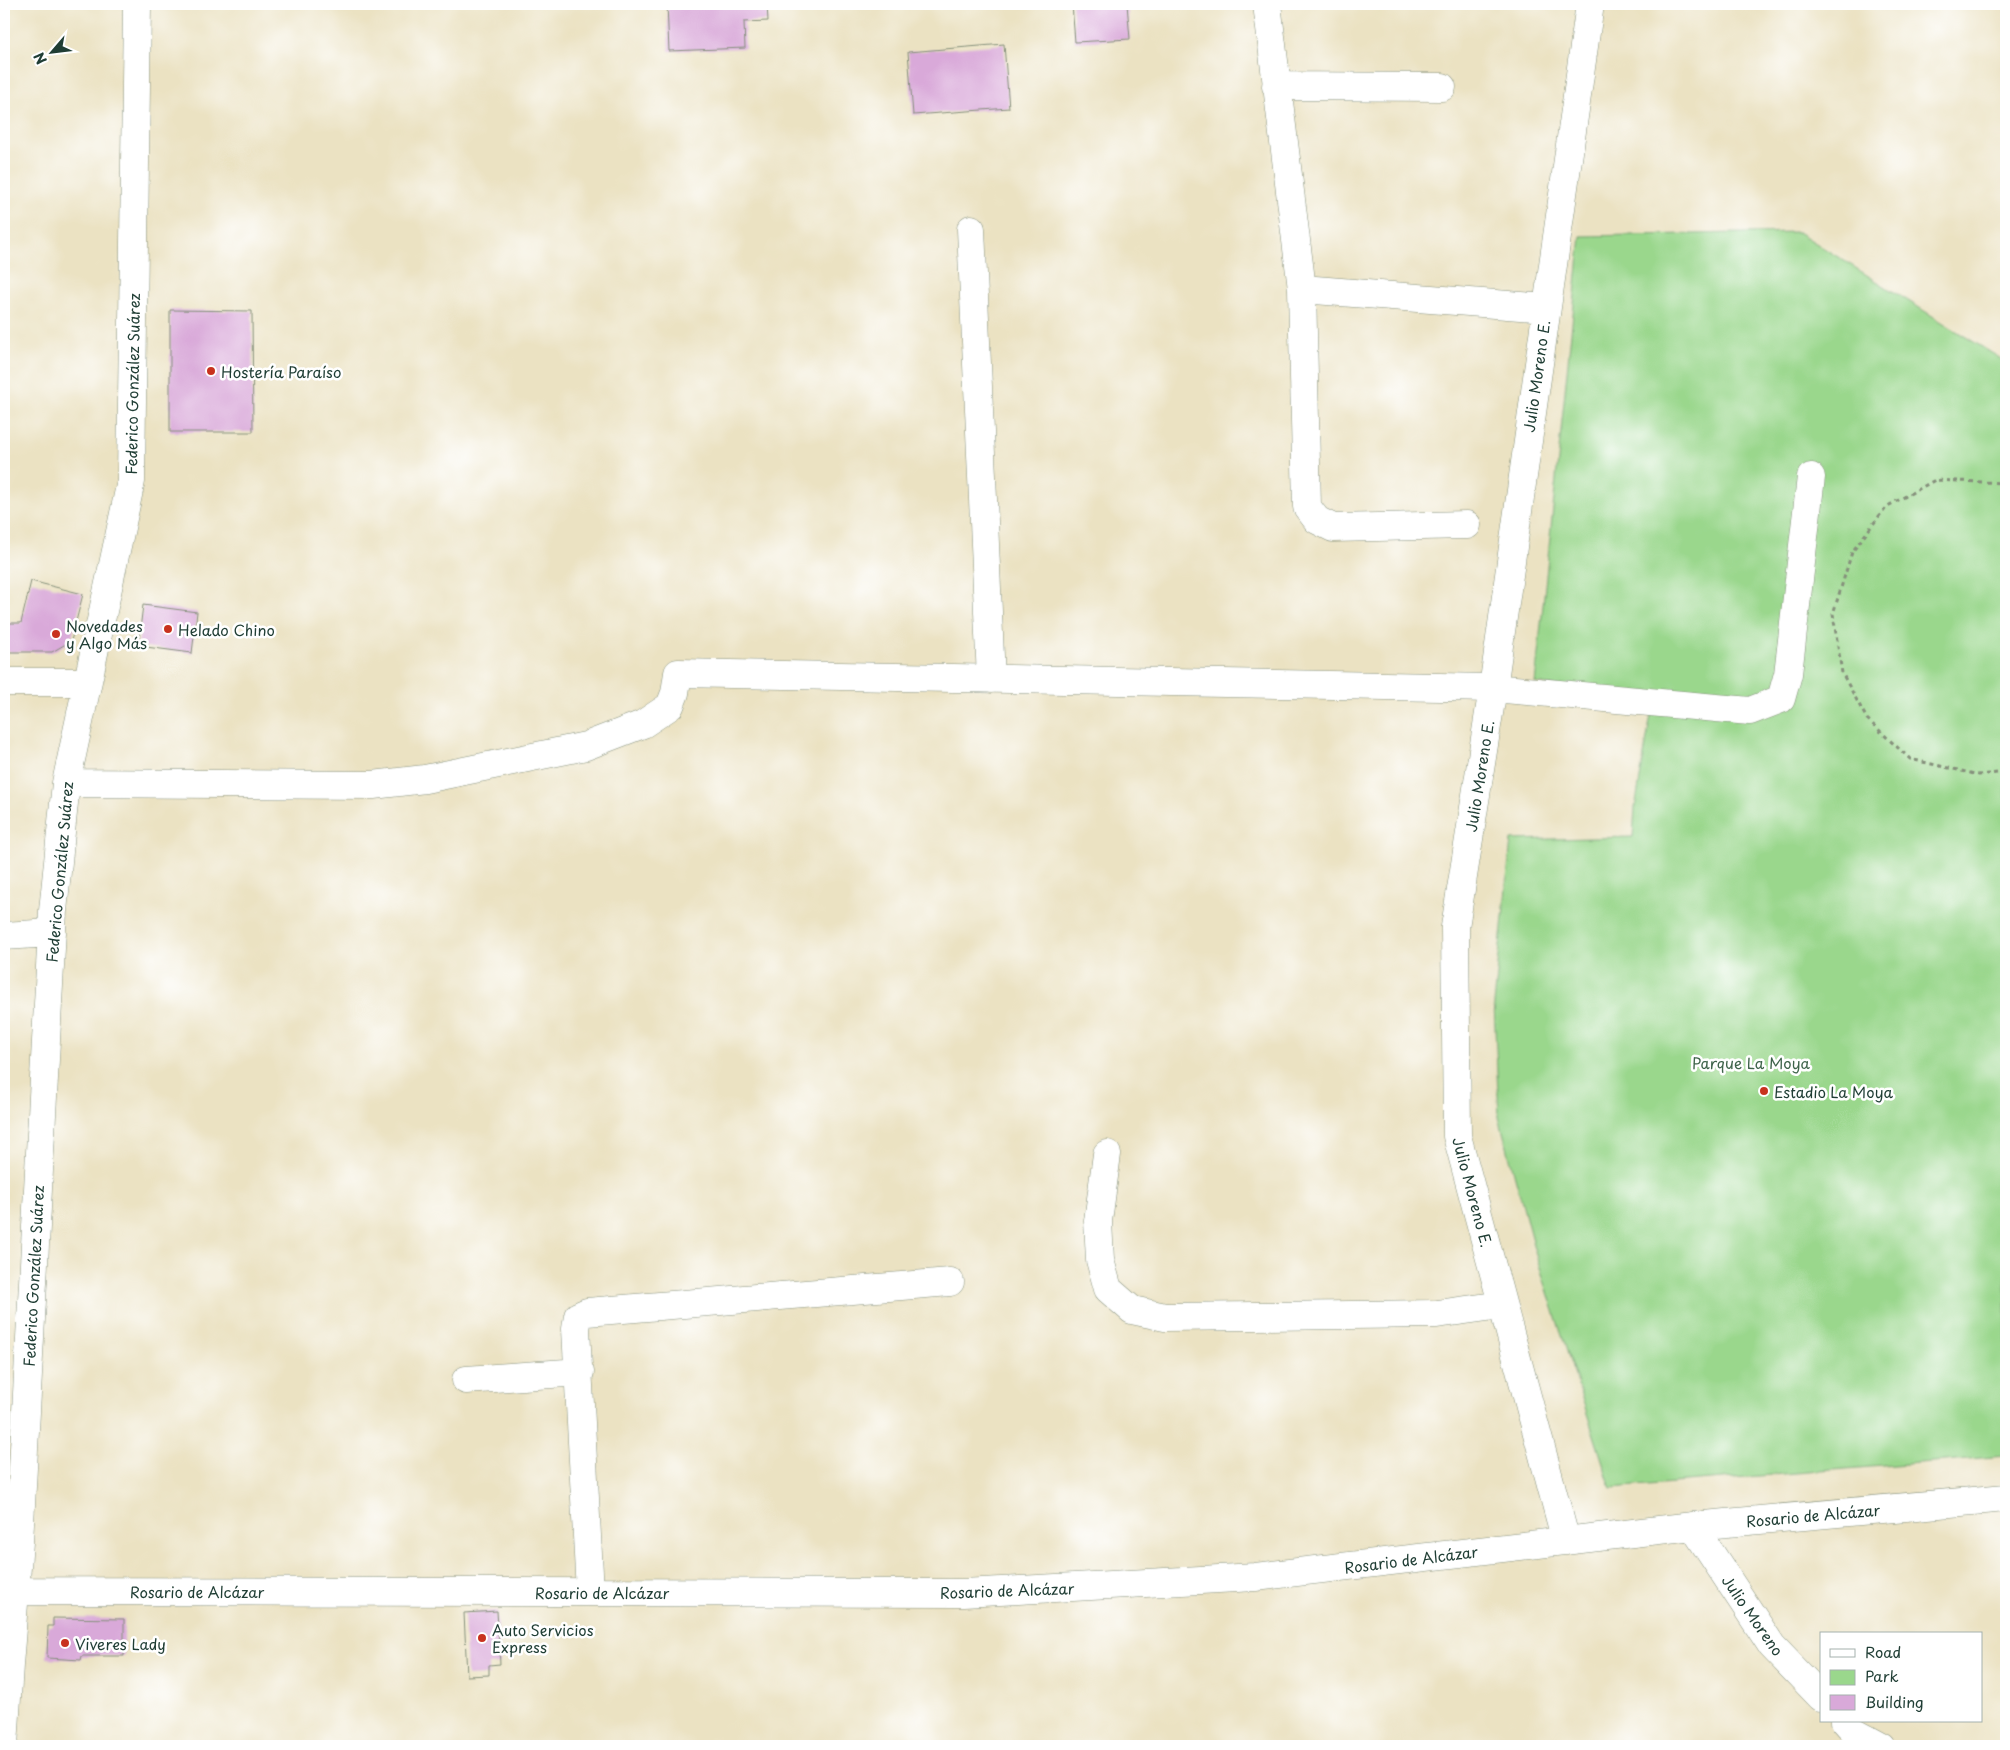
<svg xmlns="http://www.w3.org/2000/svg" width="2010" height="1750" font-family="'Playpen Sans',sans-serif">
	<rect width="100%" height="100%" fill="#fff"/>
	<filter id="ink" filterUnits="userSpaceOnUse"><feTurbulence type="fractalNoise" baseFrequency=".02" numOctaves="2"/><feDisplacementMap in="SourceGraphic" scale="10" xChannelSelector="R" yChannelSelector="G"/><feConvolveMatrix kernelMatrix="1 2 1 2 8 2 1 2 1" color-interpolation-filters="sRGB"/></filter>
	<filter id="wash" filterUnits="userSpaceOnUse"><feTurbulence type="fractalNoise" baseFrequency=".0096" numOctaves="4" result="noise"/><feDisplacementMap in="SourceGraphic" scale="20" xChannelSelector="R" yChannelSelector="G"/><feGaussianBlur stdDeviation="1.12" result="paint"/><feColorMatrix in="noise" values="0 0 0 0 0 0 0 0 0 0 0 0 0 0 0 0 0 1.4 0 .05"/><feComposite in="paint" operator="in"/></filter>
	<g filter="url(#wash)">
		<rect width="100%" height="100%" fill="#ebe2c2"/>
		<!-- green -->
		<path fill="#9ad78c" stroke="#5c8a60" d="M1798 232 2006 362V1456L1611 1488 1535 1252 1499 1117 1494 1004 1511 840 1633 837 1635 808 1653 703 1535 683 1581 236Z"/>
		<g id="blocks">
			<!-- building -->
			<path fill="#d9a9d9" d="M667 4H767L768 21 744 22 745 48 669 51Z
				M1072 4H1127L1130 39 1075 42Z
				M1004 44 1009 108 913 115 908 52Z
				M170 310 252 311 253 432H170Z
				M31 581 83 594 71 641 52 652H4V623H21Z
				M143 605 197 612 192 653 138 646Z
				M497 1611 500 1664 489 1665V1675L467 1676 464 1613Z
				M53 1618 124 1619V1656H82L81 1660 47 1658 48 1626H53Z"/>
		</g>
	</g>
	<g filter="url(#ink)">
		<use href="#blocks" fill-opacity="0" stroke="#85907b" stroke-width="1"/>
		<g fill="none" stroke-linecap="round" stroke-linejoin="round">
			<defs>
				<path id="minor" d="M1267 4 1302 289 1307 507 1317 520 1333 528 1467 525
					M1276 86 1442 87
					M971 229 991 679
					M1302 289 1546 308
					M4 682H87
					M66 783 373 785 425 779 586 746 643 724 670 706 675 693 678 673 1493 688 1750 711 1781 699 1788 674 1811 477
					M4 936 52 933
					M1107 1154 1098 1221 1100 1260 1108 1289 1132 1310 1165 1317 1437 1314 1502 1305
					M466 1380 580 1372
					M1693 1526 1772 1646 1821 1697
					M1566 1541 1457 1136 1455 927 1493 688 1590 4
					M4 1591 963 1593 1255 1577 1693 1526 2006 1498
					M590 1592 576 1329 578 1316 587 1312 950 1282
					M1845 1721 1854 1731 1882 1746
					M4 1746 9 1665 19 1542 53 911 66 783 131 481 137 4"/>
			</defs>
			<!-- minor casing -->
			<use href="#minor" stroke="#85907b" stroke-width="29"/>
			<!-- path -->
			<path stroke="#85907b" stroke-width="3" stroke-dasharray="4 4" stroke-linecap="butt" d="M2006 483 1935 480 1886 507 1852 552 1833 614 1842 673 1867 719 1910 759 1979 775 2006 772"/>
			<!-- minor -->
			<use href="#minor" stroke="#fff" stroke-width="28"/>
		</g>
	</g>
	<!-- markers -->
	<g fill="#c8321e" stroke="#fff" stroke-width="2">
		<circle cx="211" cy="371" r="5"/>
		<circle cx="168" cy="629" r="5"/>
		<circle cx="56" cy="634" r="5"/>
		<circle cx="1764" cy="1091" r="5"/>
		<circle cx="482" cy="1638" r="5"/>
		<circle cx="65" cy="1643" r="5"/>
	</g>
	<g text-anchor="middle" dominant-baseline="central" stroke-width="5" stroke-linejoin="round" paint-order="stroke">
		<!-- poi labels -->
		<g font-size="15" fill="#1f3d34" stroke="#fff" text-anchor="start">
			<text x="221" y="371">Hostería Paraíso</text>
			<text x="66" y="625">Novedades<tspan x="66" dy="17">y Algo Más</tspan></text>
			<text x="178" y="629">Helado Chino</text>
			<text x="1774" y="1091">Estadio La Moya</text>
			<text x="492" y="1629">Auto Servicios<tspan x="492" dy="17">Express</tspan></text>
			<text x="75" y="1643">Viveres Lady</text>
		</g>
		<!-- street labels -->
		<g font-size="15" fill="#1f3d34" stroke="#fff">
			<text transform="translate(1536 376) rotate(-82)">Julio Moreno E.</text>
			<text transform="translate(132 384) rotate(-89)">Federico González Suárez</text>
			<text transform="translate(1479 776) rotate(-81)">Julio Moreno E.</text>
			<text transform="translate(59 872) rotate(-85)">Federico González Suárez</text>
			<text transform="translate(1473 1192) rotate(75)">Julio Moreno E.</text>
			<text transform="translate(33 1276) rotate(-87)">Federico González Suárez</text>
			<text transform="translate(1813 1515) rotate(-5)">Rosario de Alcázar</text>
			<text transform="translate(1411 1559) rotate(-7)">Rosario de Alcázar</text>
			<text transform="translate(1007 1590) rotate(-2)">Rosario de Alcázar</text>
			<text x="197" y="1591">Rosario de Alcázar</text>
			<text x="602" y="1592">Rosario de Alcázar</text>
			<text transform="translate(1753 1615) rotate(55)">Julio Moreno</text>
		</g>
		<!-- park labels -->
		<g font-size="15" fill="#3e644a" stroke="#fff">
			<text x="1751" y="1062">Parque La Moya</text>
		</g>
	</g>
	<!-- margin -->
	<rect width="2010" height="1750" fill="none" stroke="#fff" stroke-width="20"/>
	<!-- legend -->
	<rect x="1820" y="1632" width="162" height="90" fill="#ffffff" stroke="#a5b1ae"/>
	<rect x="1830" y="1649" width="25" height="8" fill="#ffffff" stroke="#a5b1ae"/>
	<text x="1865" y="1658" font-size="15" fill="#1f3d34">Road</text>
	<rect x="1830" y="1670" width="25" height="15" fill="#9ad78c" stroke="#a5b1ae"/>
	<text x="1865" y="1682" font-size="15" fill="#1f3d34">Park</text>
	<rect x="1830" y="1695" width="25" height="15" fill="#d9a9d9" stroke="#a5b1ae"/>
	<text x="1865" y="1708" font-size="15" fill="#1f3d34">Building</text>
	<!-- north arrow -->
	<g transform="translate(52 52) rotate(242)" stroke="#ffffff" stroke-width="4" paint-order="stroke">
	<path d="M0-4L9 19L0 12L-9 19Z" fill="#1f3d34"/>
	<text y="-8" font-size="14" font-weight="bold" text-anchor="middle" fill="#1f3d34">N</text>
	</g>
</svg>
